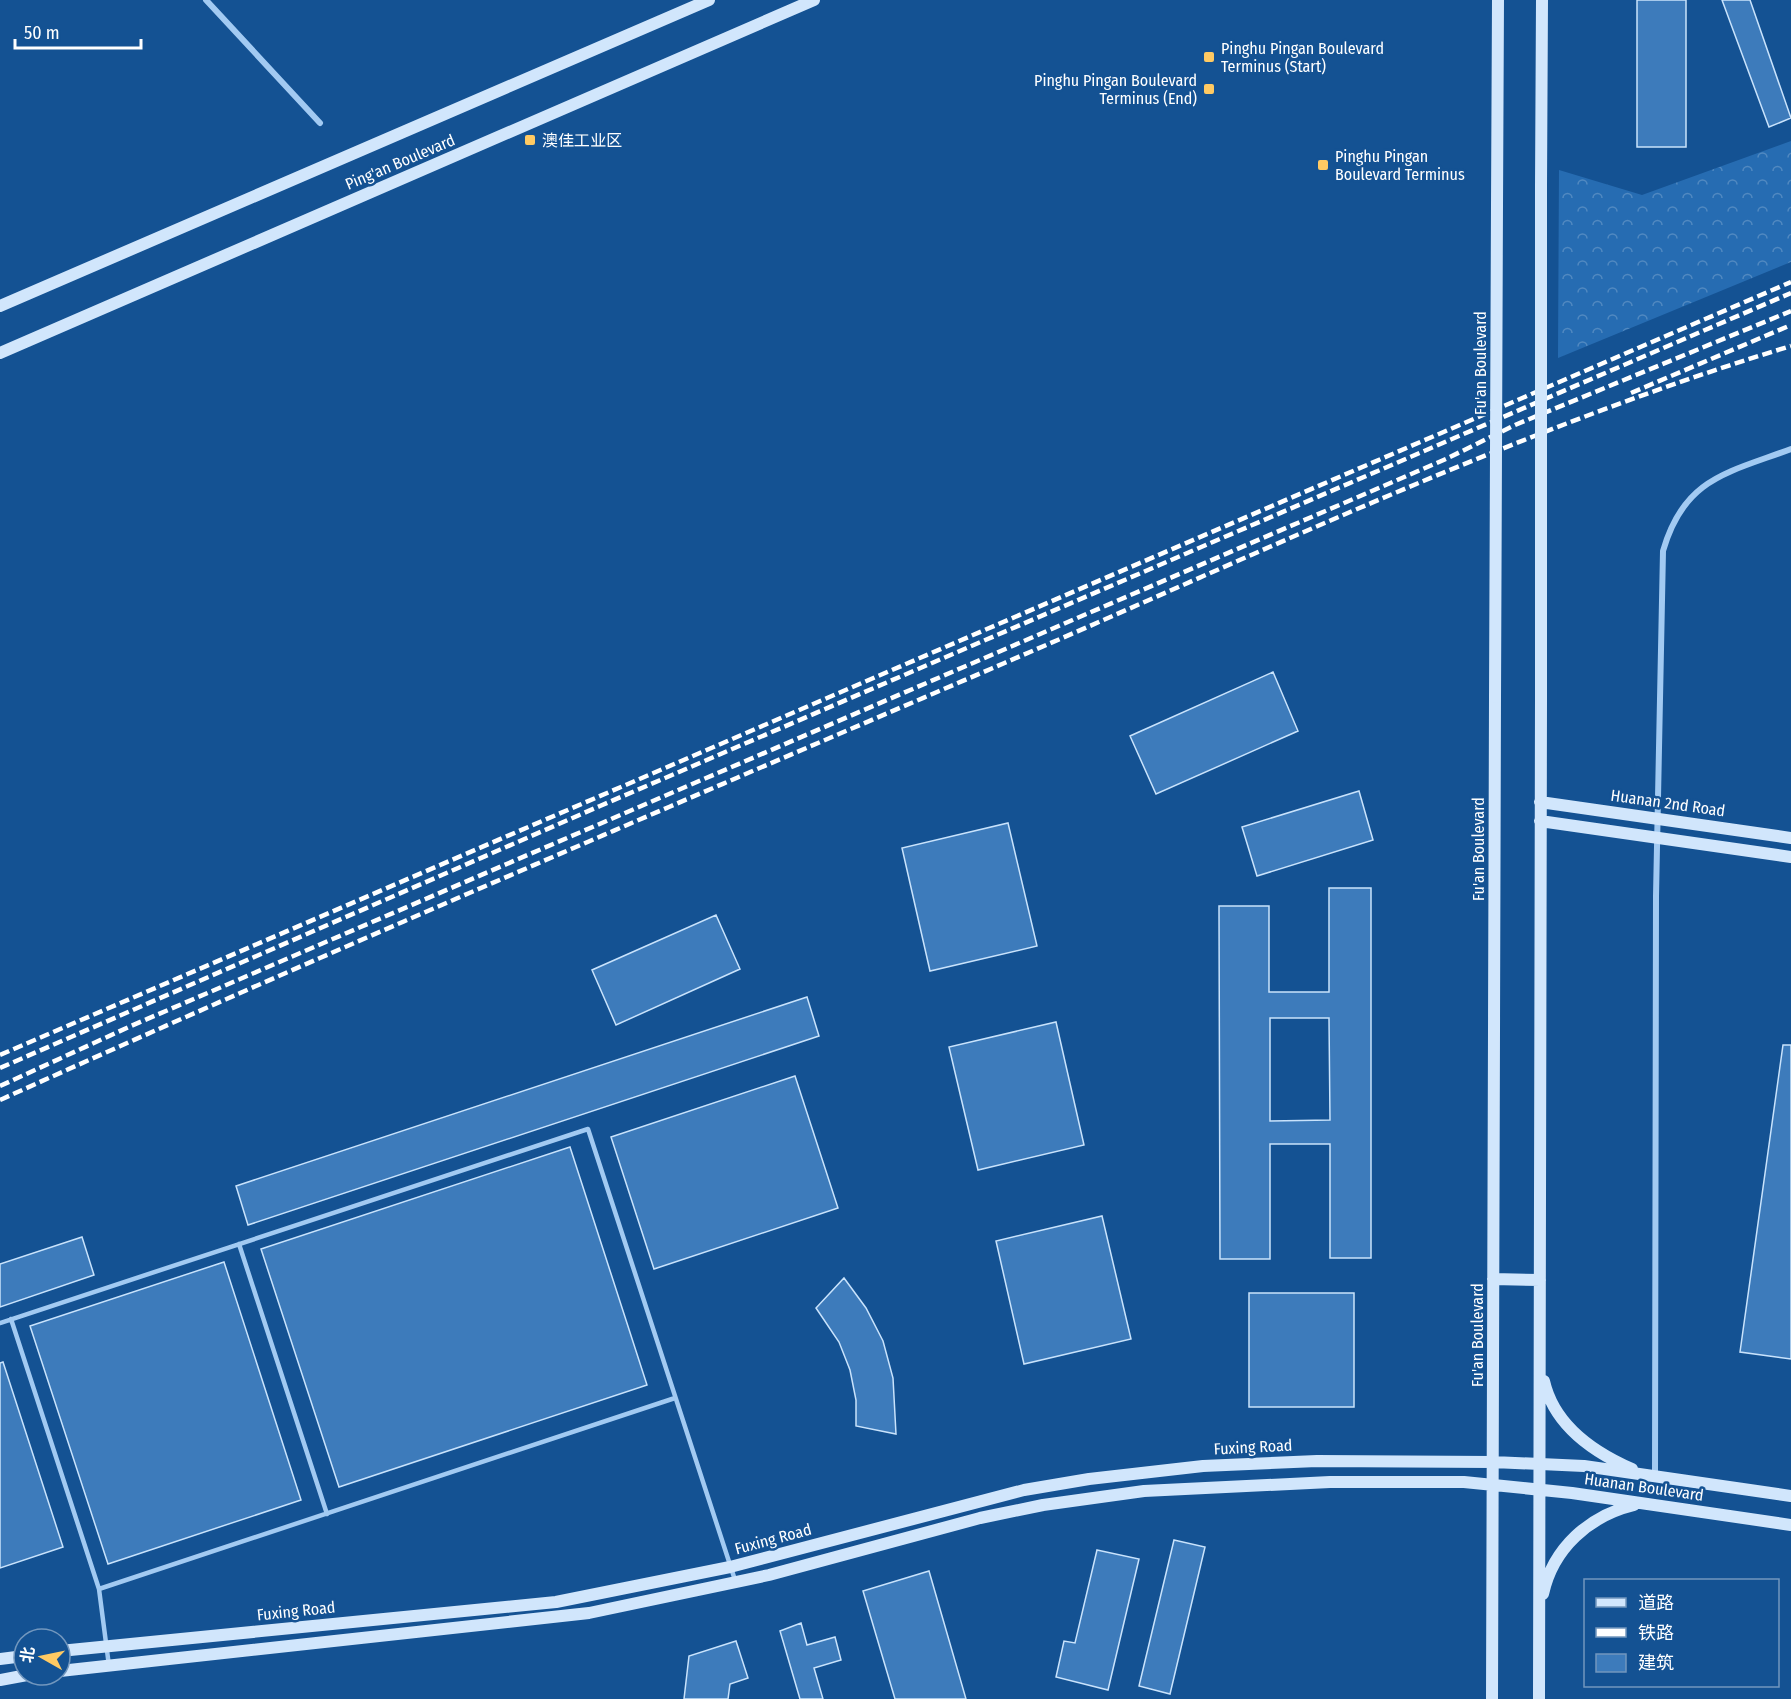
<svg xmlns="http://www.w3.org/2000/svg" width="1791" height="1699" font-family="'Fira Sans Condensed','Noto Sans SC',sans-serif">
	<defs>
		<pattern id="forest-crowns" width="20" height="18" patternUnits="userSpaceOnUse" patternTransform="scale(1.5)"><rect width="20" height="18" fill="#266cb2"/><path d="M2 6a3 3 0 1 1 6 0M12 15a3 3 0 1 1 6 0" fill="none" stroke="#5189c1"/></pattern>
	</defs>
	<rect width="100%" height="100%" fill="#145293"/>
	<!-- forest -->
	<path fill="url(#forest-crowns)" d="M1791 141V262L1558 358 1559 170 1642 195Z"/>
	<!-- building -->
	<path fill="#3d7bbb" stroke="#c9e3fc" stroke-width="1.5" fill-rule="evenodd" d="M1637 0H1686V147H1637Z
		M1722 0H1750L1791 118 1769 127Z
		M1273 672 1298 731 1156 794 1130 736Z
		M1359 791 1373 840 1257 876 1242 827Z
		M1008 823 1037 946 930 971 902 848Z
		M1329 888H1371V1258H1330V1144H1270V1259H1220L1219 906H1269V992H1329ZM1270 1018H1329L1330 1120 1270 1121Z
		M716 915 740 969 616 1025 592 970Z
		M807 997 819 1036 248 1225 236 1186Z
		M1056 1022 1084 1145 978 1170 949 1047Z
		M1783 1045H1791V1359L1740 1352Z
		M795 1076 838 1208 654 1269 611 1137Z
		M570 1147 647 1385 339 1487 261 1249Z
		M1102 1216 1131 1339 1024 1364 996 1241Z
		M82 1237 94 1275 0 1307V1264Z
		M224 1262 301 1500 108 1564 30 1326Z
		M844 1278 866 1308 883 1341 893 1378 896 1434 856 1426V1400L850 1370 839 1342 816 1308Z
		M1249 1293H1354V1407H1249Z
		M3 1362 63 1547 0 1568V1363Z
		M1174 1540 1205 1547 1170 1694 1139 1686Z
		M1097 1550 1139 1559 1108 1690 1056 1677 1064 1641 1075 1643Z
		M929 1571 966 1699H895L863 1591Z
		M801 1623 807 1645 835 1637 841 1660 814 1668 823 1699H800L780 1631Z
		M736 1641 748 1678 730 1684 728 1699H684L689 1656Z"/>
	<g fill="none" stroke-linecap="round" stroke-linejoin="round">
		<!-- lane -->
		<path stroke="#a2caf2" stroke-width="4.5" d="M239 1244 327 1514
			M11 1319 99 1589 109 1666
			M0 1323 588 1129 735 1580
			M99 1589 675 1398"/>
		<!-- street -->
		<path stroke="#a2caf2" stroke-width="6" d="M206 0 320 123
			M1655 1476 1656 896 1663 551C1684 478 1727 473 1791 449"/>
		<!-- secondary -->
		<path stroke="#d1e6fc" stroke-width="12" d="M1541 186 1542 0
			M1497 205 1498 0
			M0 306 709 0
			M0 353 814 0
			M1540 802 1791 838
			M1540 821 1791 857
			M1493 1279 1540 1280
			M1544 1381C1554 1425 1593 1452 1632 1469
			M1543 1594C1553 1548 1589 1516 1634 1505
			M60 1651 556 1602 730 1567 1024 1490 1089 1479 1203 1466 1317 1461 1493 1462 1584 1466 1791 1496
			M0 1659 24 1656
			M60 1671 589 1613 769 1575 980 1518 1043 1505 1144 1491 1330 1482H1464L1572 1493 1791 1525
			M0 1680 27 1675
			M1492 1699 1495 697
			M1539 1699 1541 698"/>
		<!-- rail -->
		<path stroke="#fff" stroke-width="4.5" stroke-dasharray="10 4.5" stroke-linecap="butt" d="M1631 393 1791 325
			M0 1055 1791 282
			M0 1068 600 806 1791 293
			M0 1086 131 1026 1446 459 1515 425 1791 311
			M0 1100C341 946 686 800 1030 652 1280 544 1530 425 1791 346"/>
		<!-- secondary-bridge -->
		<path stroke="#d1e6fc" stroke-width="12" d="M1495 697 1497 205
			M1541 698V186"/>
	</g>
	<!-- markers -->
	<g fill="#ffca63" stroke="#145293" stroke-width="2">
		<rect x="1203" y="51" width="12" height="12" rx="3"/>
		<rect x="1203" y="83" width="12" height="12" rx="3"/>
		<rect x="524" y="134" width="12" height="12" rx="3"/>
		<rect x="1317" y="159" width="12" height="12" rx="3"/>
	</g>
	<g text-anchor="middle" dominant-baseline="central" stroke-width="5" stroke-linejoin="round" paint-order="stroke">
		<!-- poi labels -->
		<g font-size="16" fill="#fff" stroke="#145293" text-anchor="start">
			<text x="1221" y="48">Pinghu Pingan Boulevard<tspan x="1221" dy="18">Terminus (Start)</tspan></text>
			<text x="1197" y="80" text-anchor="end">Pinghu Pingan Boulevard<tspan x="1197" dy="18">Terminus (End)</tspan></text>
			<text x="542" y="140">澳佳工业区</text>
			<text x="1335" y="156">Pinghu Pingan<tspan x="1335" dy="18">Boulevard Terminus</tspan></text>
		</g>
		<!-- street labels -->
		<g font-size="16" fill="#fff" stroke="#145293">
			<text transform="translate(400 162) rotate(-23)">Ping'an Boulevard</text>
			<text transform="translate(1480 363) rotate(-90)">Fu'an Boulevard</text>
			<text transform="translate(1668 803) rotate(8)">Huanan 2nd Road</text>
			<text transform="translate(1478 849) rotate(-90)">Fu'an Boulevard</text>
			<text transform="translate(1477 1335) rotate(-90)">Fu'an Boulevard</text>
			<text transform="translate(1253 1447) rotate(-3)">Fuxing Road</text>
			<text transform="translate(1644 1487) rotate(8)">Huanan Boulevard</text>
			<text transform="translate(773 1539) rotate(-15)">Fuxing Road</text>
			<text transform="translate(296 1611) rotate(-6)">Fuxing Road</text>
		</g>
	</g>
	<!-- legend -->
	<rect x="1584" y="1579" width="195" height="108" fill="#145293" stroke="#7297be" stroke-width="1.5"/>
	<rect x="1596" y="1598" width="30" height="9" fill="#d1e6fc" stroke="#7297be" stroke-width="1.5"/>
	<text x="1638" y="1609" font-size="18" fill="#ffffff">道路</text>
	<rect x="1596" y="1628" width="30" height="9" fill="#ffffff" stroke="#7297be" stroke-width="1.5"/>
	<text x="1638" y="1639" font-size="18" fill="#ffffff">铁路</text>
	<rect x="1596" y="1654" width="30" height="18" fill="#3d7bbb" stroke="#7297be" stroke-width="1.5"/>
	<text x="1638" y="1669" font-size="18" fill="#ffffff">建筑</text>
	<!-- north arrow -->
	<g transform="translate(42 1657) rotate(279)"><circle r="28" fill="#145293" stroke="#7297be" stroke-width="1.5"/>
	<path d="M0-4.5L10 22L0 15L-10 22Z" fill="#ffca63"/>
	<text y="-9" font-size="16" font-weight="bold" text-anchor="middle" fill="#ffffff">北</text>
	</g>
	<!-- scale -->
	<path d="M15 39v9h126v-9" fill="none" stroke="#ffffff" stroke-width="3"/>
	<text x="24" y="39" font-size="18" fill="#ffffff" stroke="#145293" stroke-width="4.5" paint-order="stroke">50 m</text>
</svg>
